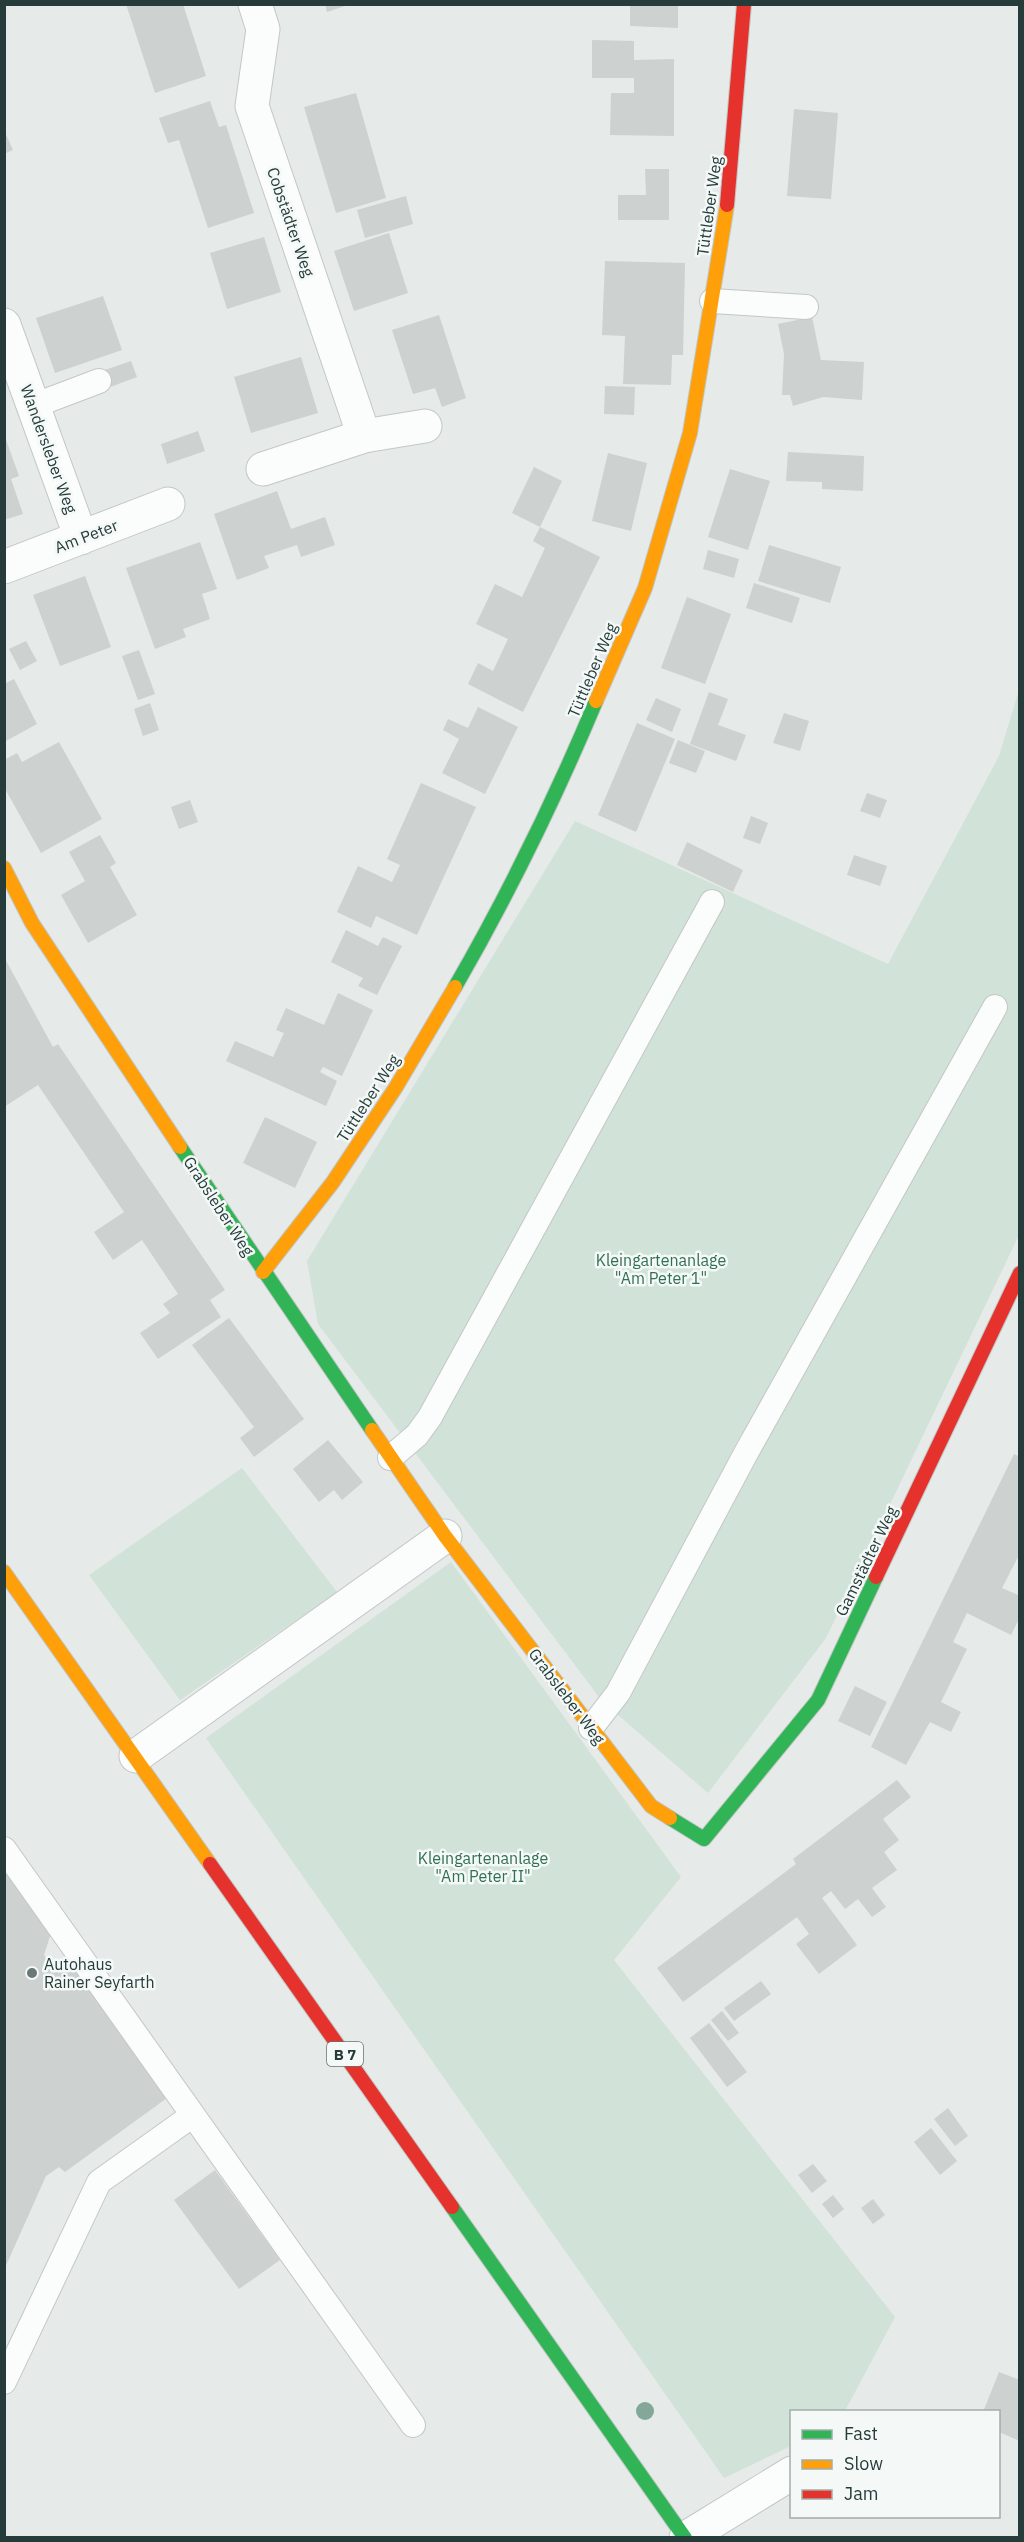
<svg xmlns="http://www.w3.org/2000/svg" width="1024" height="2542" font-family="'IBM Plex Sans',sans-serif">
	<rect width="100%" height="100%" fill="#e6eae9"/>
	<!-- green -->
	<path fill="#d1e2d8" d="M1019 690V1235L826 1638 708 1793 602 1701 318 1324 307 1261 575 821 888 964 999 756Z
		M242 1468 337 1592 180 1700 89 1575Z
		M451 1562 681 1877 614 1960 895 2317 845 2411 792 2412 791 2446 724 2478 206 1738Z"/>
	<!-- building -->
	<path fill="#cdd1d0" d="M126 4H183L206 76 155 93Z
		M325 4H348V5L327 12Z
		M630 4H678V28L630 26Z
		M592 40 634 41V60L674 59V136L610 135 611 93H634V78H592Z
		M356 93 386 198 336 213 304 107Z
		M210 101 219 127 226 125 254 213 208 228 179 140 168 143 159 118Z
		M794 109 838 113 831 199 787 196Z
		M4 130 13 150 4 154Z
		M645 169H669V220H618V195H646Z
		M406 196 413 224 365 238 357 210Z
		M389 233 408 293 354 311 334 251Z
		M264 237 281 292 227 309 210 253Z
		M605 261 685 263 683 355H672L671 385 623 384 625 336 602 335Z
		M103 296 122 350 55 373 36 318Z
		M439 315 466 398 442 407 435 388 413 394 392 330Z
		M812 317 821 360 864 362 862 400 823 397 793 406 790 395H782L784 354 778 324Z
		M301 357 318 413 251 433 234 377Z
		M131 361 137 377 105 389 99 372Z
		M605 386 635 387 634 415 604 414Z
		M198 431 205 451 167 464 161 444Z
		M4 434 19 476 11 479 23 514 4 520Z
		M788 452 864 456 863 491 822 489V482L786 481Z
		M608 453 647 463 631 531 592 521Z
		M534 467 562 481 540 527 600 557 523 712 468 684 478 663 493 671 508 639 476 624 495 584 522 597 545 548 533 541 540 527 512 513Z
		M730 469 770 481 748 550 708 537Z
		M277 491 291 529 325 517 335 545 301 557 297 545 264 556 269 568 237 580 214 514Z
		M200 542 217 589 202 594 210 619 183 629 186 637 155 649 126 568Z
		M769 545 841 567 830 603 758 581Z
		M708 550 739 559 734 578 703 569Z
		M85 576 111 647 60 666 33 595Z
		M754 583 800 598 792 623 746 608Z
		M687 597 731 614 705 684 661 668Z
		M26 641 37 661 20 670 9 649Z
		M139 650 155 694 138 700 122 656Z
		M14 679 37 724 4 742V684Z
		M709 692 728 699 718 725 746 735 736 761 690 744Z
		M656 698 681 709 672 732 646 720Z
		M150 703 159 730 143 736 134 709Z
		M478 707 518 727 485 794 442 773 459 739 443 730 448 719 468 728Z
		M784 713 809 721 800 751 773 743Z
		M637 723 675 739 636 832 598 815Z
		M678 740 705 751 696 773 669 763Z
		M59 742 102 819 41 853 4 787V760L17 753 22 762Z
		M421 783 476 807 417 935 376 916 371 928 337 912 358 866 392 882 400 865 387 859Z
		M867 793 887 800 880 818 860 811Z
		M190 800 198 822 179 829 171 807Z
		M751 816 768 823 760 844 743 838Z
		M100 835 116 863 110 867 137 915 88 943 61 895 85 881 69 852Z
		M687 842 743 870 733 892 677 865Z
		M854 855 887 866 880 886 847 875Z
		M346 930 378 946 383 937 402 946 377 995 358 986 363 978 331 962Z
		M4 957 53 1047 58 1044 225 1290 210 1300 221 1317 158 1359 140 1333 170 1313 163 1304 178 1294 142 1240 113 1260 94 1232 124 1212 38 1085 4 1107Z
		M338 993 373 1010 342 1076 323 1067 320 1072 337 1081 326 1106 226 1061 235 1041 273 1057 284 1033 276 1030 286 1008 324 1025Z
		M265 1117 317 1142 295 1188 243 1163Z
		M229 1318 304 1419 254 1457 240 1438 254 1427 192 1345Z
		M328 1440 363 1482 342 1500 334 1490 319 1502 293 1469Z
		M1014 1454 1020 1457V1553L1002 1588 1020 1596V1617L1011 1635 967 1613 953 1642 967 1649 941 1702 961 1712 951 1732 930 1722 906 1765 871 1747Z
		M855 1686 887 1702 870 1736 838 1721Z
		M897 1780 911 1797 883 1819 899 1840 884 1852 897 1870 872 1888 886 1907 872 1917 858 1899 845 1909 831 1891 822 1898 857 1945 819 1974 796 1944 809 1934 797 1917 683 2002 657 1968 796 1864 793 1859Z
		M4 1870 51 1933 44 1955 52 1966 76 1972 167 2098 65 2172 59 2167 46 2176 4 2270Z
		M761 1981 771 1994 734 2021 724 2008Z
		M722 2011 739 2033 728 2041 711 2020Z
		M709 2023 747 2072 727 2087 690 2038Z
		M948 2108 968 2136 955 2146 934 2119Z
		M931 2128 957 2161 940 2175 914 2142Z
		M813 2164 827 2181 812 2193 798 2175Z
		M215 2170 280 2260 239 2289 174 2200Z
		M833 2195 844 2209 833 2218 822 2204Z
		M873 2199 885 2215 873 2224 861 2208Z
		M999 2372 1020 2380V2441L999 2432 998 2412H983Z"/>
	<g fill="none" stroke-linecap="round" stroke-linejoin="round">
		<defs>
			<path id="lane" d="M712 301 806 307
				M33 406 99 381
				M390 1458 417 1435 430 1417 712 902
				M591 1728 618 1693 746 1453 995 1007
				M4 1849 413 2425
				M4 2382 99 2182 193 2115"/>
			<path id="street" d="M255 4 263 29 252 106 364 436
				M4 325 81 538
				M263 469 364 436 425 426
				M4 567 168 504
				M136 1756 445 1536
				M686 2538 792 2473"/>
			<path id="fast" d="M455 987C508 895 555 799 596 701
				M180 1147 372 1430
				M670 1818 704 1839 818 1700 876 1577
				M452 2207 685 2538"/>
			<path id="slow" d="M596 701 645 588 690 433 727 205
				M4 868 32 923 180 1147
				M263 1272 333 1182 396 1087 455 987
				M372 1430 445 1536 651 1806 670 1818
				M4 1572 210 1864"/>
			<path id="jam" d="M727 205 744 4
				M876 1577 1020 1273
				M210 1864 452 2207"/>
		</defs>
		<!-- lane casing -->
		<use href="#lane" stroke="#c3c7c6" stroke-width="26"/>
		<!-- street casing -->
		<use href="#street" stroke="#c3c7c6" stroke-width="35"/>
		<!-- fast casing -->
		<use href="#fast" stroke="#c0c6c4" stroke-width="16"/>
		<!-- slow casing -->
		<use href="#slow" stroke="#c0c6c4" stroke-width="16"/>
		<!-- jam casing -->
		<use href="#jam" stroke="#c0c6c4" stroke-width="16"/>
		<!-- lane -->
		<use href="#lane" stroke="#fbfcfc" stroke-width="24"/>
		<!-- street -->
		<use href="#street" stroke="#fbfcfc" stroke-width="33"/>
		<!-- fast -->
		<use href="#fast" stroke="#30b455" stroke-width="14"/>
		<!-- slow -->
		<use href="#slow" stroke="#ff9f0a" stroke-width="14"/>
		<!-- jam -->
		<use href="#jam" stroke="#e5322d" stroke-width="14"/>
	</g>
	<!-- trees -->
	<circle fill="#83a798" cx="645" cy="2411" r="9"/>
	<!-- markers -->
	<circle fill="#697977" stroke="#f4f9f7" stroke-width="2" cx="32" cy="1973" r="6"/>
	<g text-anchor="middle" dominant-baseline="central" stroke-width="5" stroke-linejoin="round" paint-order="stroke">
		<!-- shield labels -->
		<rect fill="#f4f9f7" stroke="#637573" stroke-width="1.5" x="327" y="2042" width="36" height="24" rx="4.5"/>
		<g font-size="15" font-weight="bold" fill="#253c3a">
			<text x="345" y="2054">B 7</text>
		</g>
		<!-- street labels -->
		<g font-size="16" fill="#253c3a" stroke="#f4f9f7">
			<text transform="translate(709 206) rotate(-82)">Tüttleber Weg</text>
			<text transform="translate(291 222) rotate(71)">Cobstädter Weg</text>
			<text transform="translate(49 449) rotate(70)">Wandersleber Weg</text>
			<text transform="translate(86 536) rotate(-21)">Am Peter</text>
			<text transform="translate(592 670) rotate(-67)">Tüttleber Weg</text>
			<text transform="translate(368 1098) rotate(-57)">Tüttleber Weg</text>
			<text transform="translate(219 1206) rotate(57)">Grabsleber Weg</text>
			<text transform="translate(866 1561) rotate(-64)">Gamstädter Weg</text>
			<text transform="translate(567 1696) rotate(53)">Grabsleber Weg</text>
		</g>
		<!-- park labels -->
		<g font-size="16" fill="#327055" stroke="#f4f9f7">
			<text x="661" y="1260">Kleingartenanlage<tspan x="661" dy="18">"Am Peter 1"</tspan></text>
			<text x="483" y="1858">Kleingartenanlage<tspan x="483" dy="18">"Am Peter II"</tspan></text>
		</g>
		<!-- poi labels -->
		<g font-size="16" fill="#253c3a" stroke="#f4f9f7" text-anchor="start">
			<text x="44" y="1964">Autohaus<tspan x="44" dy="18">Rainer Seyfarth</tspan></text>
		</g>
	</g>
	<!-- border -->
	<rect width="1024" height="2542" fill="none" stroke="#253c3a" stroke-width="12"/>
	<!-- legend -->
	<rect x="790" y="2410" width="210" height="108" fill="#f4f9f7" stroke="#a1adab" stroke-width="1.5"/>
	<rect x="802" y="2430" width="30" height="9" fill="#30b455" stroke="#a1adab" stroke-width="1.5"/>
	<text x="844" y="2440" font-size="18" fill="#253c3a">Fast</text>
	<rect x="802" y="2460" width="30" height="9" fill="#ff9f0a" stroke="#a1adab" stroke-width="1.5"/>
	<text x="844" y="2470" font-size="18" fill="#253c3a">Slow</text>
	<rect x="802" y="2490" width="30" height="9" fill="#e5322d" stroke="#a1adab" stroke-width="1.5"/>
	<text x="844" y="2500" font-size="18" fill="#253c3a">Jam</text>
</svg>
